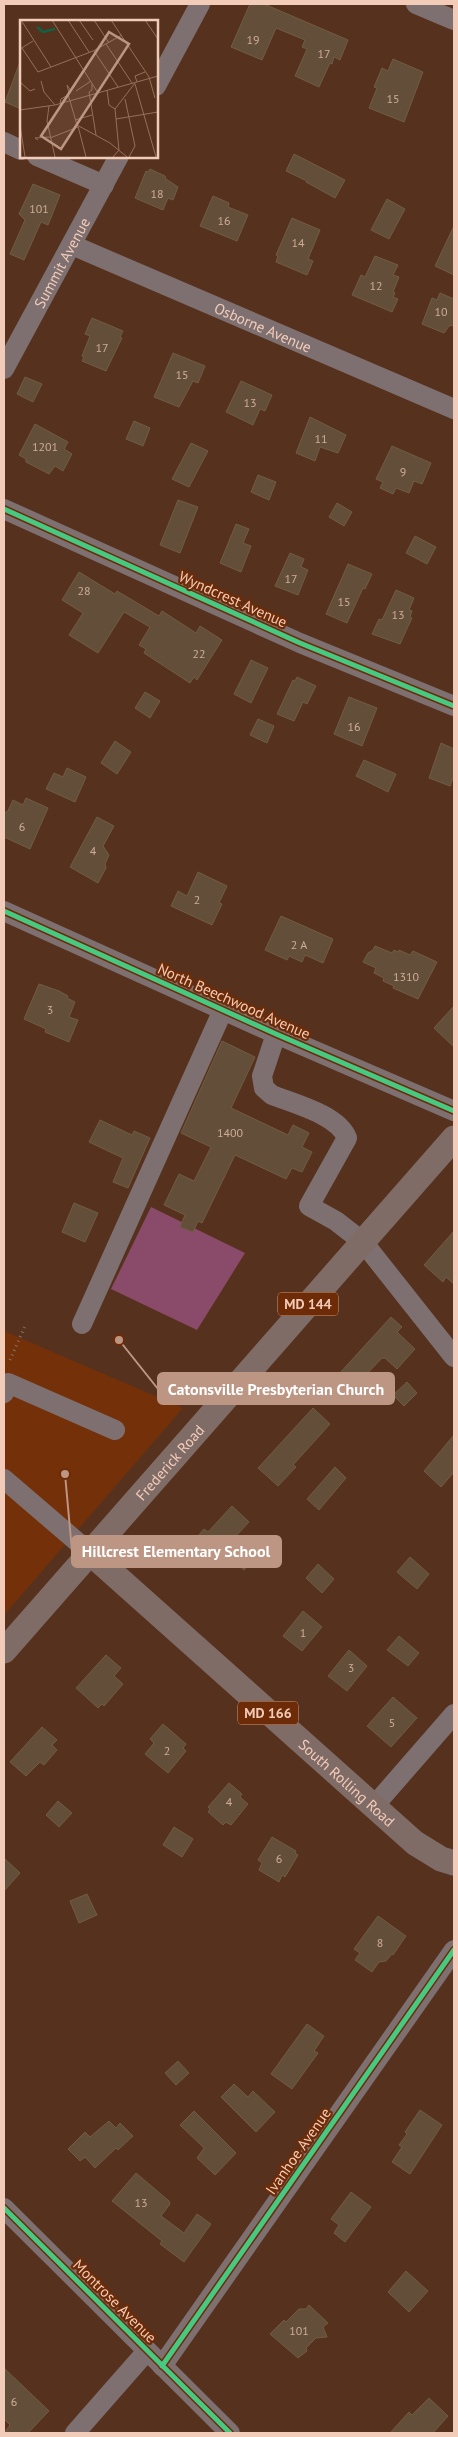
<svg xmlns="http://www.w3.org/2000/svg" width="458" height="2437" font-family="'PT Sans',sans-serif">
	<rect width="100%" height="100%" fill="#56321e"/>
	<!-- built -->
	<path fill="#743008" d="M4 1331 183 1408 4 1615Z"/>
	<!-- green -->
	<path fill="#8a4a6a" d="M151 1207 245 1253 197 1330 111 1289Z"/>
	<!-- building -->
	<path fill="#634f39" stroke="#705c44" d="M250 4H264L348 40 340 60 334 57 332 64 330 63 319 87 295 76 307 49 302 47 305 40 276 28 262 60 231 47Z
		M393 59 423 72 404 122 369 108 377 88 374 87 382 68 388 71Z
		M20 62 21 63V109L5 102Z
		M294 154 345 180 335 198 306 182 307 181 286 171Z
		M150 169 165 176 166 179 178 187 173 200 168 198 163 210 135 198 146 171 148 172Z
		M33 184 60 195 48 225 41 222 24 260 10 254 25 220 19 214Z
		M213 196 229 203 228 207 248 215 237 241 200 226Z
		M387 199 405 209 389 239 371 230Z
		M292 218 320 230 308 259 313 261 307 275 276 262 278 256 276 255Z
		M454 226V275L435 266Z
		M375 256 398 265 393 275 399 277 393 292 395 293 393 297 398 299 392 312 352 295 361 275 365 277Z
		M440 293 454 299V325L449 326 444 333 422 324 432 298 437 300Z
		M92 318 123 331 120 337 122 338 106 371 82 361 84 357 82 356 90 336 85 334Z
		M173 353 205 366 198 383 193 381 179 407 154 397Z
		M25 377 42 384 33 402 17 394Z
		M241 381 272 395 265 411 260 409 253 425 226 412Z
		M310 417 346 435 338 453 320 447 315 461 296 453Z
		M134 421 150 428 143 446 126 439Z
		M35 424 68 442 64 449 72 454 63 471 55 466 49 474 26 462V459L19 455Z
		M191 443 208 451 189 487 172 479Z
		M392 446 431 463 422 484 414 481 409 493 396 488 393 494 380 488 383 482 376 479Z
		M258 475 276 482 269 500 251 492Z
		M178 500 198 507 180 553 160 545Z
		M337 503 352 512 344 526 329 517Z
		M236 524 249 529 243 543 251 546 241 572 220 563Z
		M415 536 436 547 427 564 406 553Z
		M290 553 304 559 301 567 308 570 298 595 275 586Z
		M348 564 372 574 365 589 363 588 347 623 326 614Z
		M79 572 115 594 117 591 159 616 162 611 196 633 200 626 222 640 197 680 194 677 190 683 144 653 146 649 139 645 150 627 124 612 98 653 69 635 83 613 62 600Z
		M396 590 414 598 409 610 412 611 410 617 412 618 400 644 372 634 379 619 382 620Z
		M251 660 268 668 251 703 234 694Z
		M297 677 316 686 307 704 303 702 294 721 277 714 293 680 295 681Z
		M145 692 160 701 150 718 135 708Z
		M349 697 377 708 362 746 334 734Z
		M258 719 274 726 267 743 250 735Z
		M115 741 131 752 117 774 101 763Z
		M441 743 454 749V775L450 786 429 778Z
		M364 760 396 774 388 792 356 776Z
		M67 768 86 777 75 802 46 789 54 773 63 777Z
		M26 798 48 808 30 849 4 837V813L8 811 13 800 23 805Z
		M97 817 114 826 103 846 109 855 105 864 106 868 98 883 70 867Z
		M198 872 227 886 219 903 222 904 212 925 171 906 178 891 187 896Z
		M281 916 333 939 323 963 305 955 302 962 289 956 287 960 265 950Z
		M375 946 392 953 394 950 398 952 399 950 410 955 413 951 437 962 418 999 393 988 394 986 383 981 384 978 374 973 376 968 363 962 368 953 373 950Z
		M39 984 59 991 68 996 67 998 75 1002 69 1017 78 1020 69 1042 45 1032 46 1029 24 1019Z
		M454 1006V1047L434 1028Z
		M222 1041 255 1057 231 1108 288 1135 293 1125 309 1133 302 1147 312 1152 302 1172 292 1168 286 1179 235 1155 202 1223 198 1221 193 1232 180 1227 185 1215 164 1205 179 1174 194 1181 211 1147 181 1133Z
		M100 1120 132 1135 134 1131 150 1138 128 1188 113 1182 123 1158 89 1142Z
		M74 1203 98 1213 85 1242 62 1232Z
		M454 1231V1284L446 1277 443 1282 424 1265Z
		M391 1317 402 1327 397 1332 415 1349 397 1369 385 1358H382L360 1381 369 1389 359 1400 354 1395 347 1403 328 1386Z
		M407 1382 417 1393 404 1406 393 1395Z
		M313 1408 330 1424 293 1465 296 1467 278 1486 258 1468Z
		M454 1435V1472L441 1487 424 1471Z
		M335 1467 346 1478 319 1510 307 1499Z
		M232 1506 249 1522 235 1537 256 1556 244 1570 220 1549 203 1567 185 1551 204 1529 208 1532Z
		M410 1557 429 1574 417 1589 397 1572Z
		M318 1564 334 1579 322 1593 306 1578Z
		M303 1611 322 1627 302 1651 283 1636Z
		M399 1636 419 1653 408 1666 387 1650Z
		M349 1650 367 1666 347 1691 328 1676Z
		M106 1655 121 1668 114 1676 123 1684 104 1706 102 1704 98 1708 76 1688Z
		M393 1697 417 1718 391 1747 367 1726Z
		M163 1724 186 1744 183 1748 186 1751 168 1773 145 1754 154 1743 150 1739Z
		M42 1727 57 1740 52 1745 57 1750 44 1765 40 1762 26 1776 10 1762Z
		M229 1783 242 1794 240 1797 248 1804 231 1825 226 1822 223 1825 208 1812 210 1809 208 1807Z
		M58 1801 72 1813 59 1827 46 1815Z
		M174 1827 193 1839 182 1857 163 1845Z
		M272 1837 296 1851 295 1853 298 1855 285 1877 282 1875 279 1882 259 1870 262 1863 258 1860Z
		M4 1858 20 1873 4 1891Z
		M87 1894 97 1915 79 1923 70 1901Z
		M378 1916 406 1936 393 1955 392 1954 386 1961 379 1962 372 1972 355 1960 360 1953 354 1949Z
		M307 2024 324 2036 314 2051 318 2053 292 2089 271 2074Z
		M178 2061 189 2073 176 2085 165 2073Z
		M234 2084 248 2097 253 2091 275 2112 256 2132 221 2097Z
		M420 2110 442 2125 410 2174 392 2162 402 2147 399 2145 407 2134 405 2132Z
		M194 2111 236 2153 215 2175 197 2158 204 2148 180 2125Z
		M109 2121 116 2128 120 2123 133 2136 118 2150 116 2148 95 2168 85 2157 80 2161 68 2149 85 2132 90 2137Z
		M136 2173 169 2201 170 2204 161 2216 184 2233 197 2214 211 2224 184 2262 160 2244 162 2241 112 2201Z
		M351 2192 371 2207 345 2242 334 2233 339 2225 331 2219Z
		M406 2271 428 2291 409 2312 388 2292Z
		M309 2305 328 2323 323 2327 327 2337 316 2338 306 2348 307 2351 298 2358 270 2334 284 2320 286 2322 299 2309H306Z
		M4 2368 49 2411 28 2433H4L10 2425 4 2419Z
		M429 2398 448 2416 433 2433H390L409 2412 412 2415Z"/>
	<g fill="none" stroke-linecap="round" stroke-linejoin="round">
		<!-- path -->
		<path stroke="#827370" stroke-width="3" stroke-dasharray="1 4" stroke-linecap="butt" d="M10 1360 25 1326"/>
		<!-- minor -->
		<g stroke="#7e7070" stroke-width="20">
			<path d="M416 4 454 20"/>
			<path d="M156 86 200 4"/>
			<path d="M4 142 21 150"/>
			<path d="M37 156 104 185"/>
			<path id="s1" d="M72 245 454 409"/>
			<path id="s2" d="M4 369 119 156"/>
			<path d="M4 509 300 643 454 706"/>
			<path d="M4 911 276 1034 454 1111"/>
			<path d="M276 1034 262 1076 264 1088 272 1095C295 1104 338 1115 347 1138L309 1206 336 1221 363 1242 454 1357"/>
			<path d="M82 1324 223 1010"/>
			<path d="M4 1393 8 1383 115 1430"/>
			<path d="M4 1479 89 1552"/>
			<path d="M374 1806 454 1714"/>
			<path d="M4 2208 230 2433"/>
			<path d="M162 2366 454 1950"/>
			<path d="M75 2433 147 2351"/>
		</g>
		<!-- major -->
		<g stroke="#806c66" stroke-width="25">
			<path id="s3" d="M89 1552 415 1843 441 1859 454 1863"/>
			<path id="s4" d="M4 1651 454 1138"/>
		</g>
		<defs>
			<path id="cycleway" d="M4 509 300 643 454 706
				M4 911 276 1034 454 1111
				M4 2208 230 2433
				M162 2366 454 1950"/>
		</defs>
		<!-- cycleway casing -->
		<use href="#cycleway" stroke="#6d2c07" stroke-width="8"/>
		<!-- cycleway -->
		<use href="#cycleway" stroke="#46c982" stroke-width="5"/>
	</g>
	<g text-anchor="middle" dominant-baseline="central" stroke-width="4.5" stroke-linejoin="round" paint-order="stroke">
		<!-- number labels -->
		<g font-size="12" fill="#cfac99">
			<text x="253" y="39">19</text>
			<text x="324" y="53">17</text>
			<text x="393" y="98">15</text>
			<text x="157" y="193">18</text>
			<text x="39" y="208">101</text>
			<text x="224" y="220">16</text>
			<text x="298" y="242">14</text>
			<text x="376" y="285">12</text>
			<text x="441" y="311">10</text>
			<text x="102" y="347">17</text>
			<text x="182" y="374">15</text>
			<text x="250" y="402">13</text>
			<text x="321" y="438">11</text>
			<text x="45" y="446">1201</text>
			<text x="403" y="471">9</text>
			<text x="291" y="578">17</text>
			<text x="84" y="590">28</text>
			<text x="344" y="601">15</text>
			<text x="398" y="614">13</text>
			<text x="199" y="653">22</text>
			<text x="354" y="726">16</text>
			<text x="22" y="826">6</text>
			<text x="93" y="850">4</text>
			<text x="197" y="899">2</text>
			<text x="299" y="944">2 A</text>
			<text x="406" y="976">1310</text>
			<text x="50" y="1009">3</text>
			<text x="230" y="1132">1400</text>
			<text x="303" y="1632">1</text>
			<text x="351" y="1667">3</text>
			<text x="392" y="1722">5</text>
			<text x="167" y="1750">2</text>
			<text x="229" y="1801">4</text>
			<text x="279" y="1858">6</text>
			<text x="380" y="1942">8</text>
			<text x="141" y="2202">13</text>
			<text x="299" y="2330">101</text>
			<text x="14" y="2401">6</text>
		</g>
		<!-- shield labels -->
		<g fill="#6d2c07" stroke="#cb9b84" stroke-width="1">
			<rect x="278" y="1292.5" width="60" height="23" rx="4"/>
			<rect x="238" y="1701.5" width="60" height="23" rx="4"/>
		</g>
		<g font-size="14" font-weight="bold" fill="#f3cbb9">
			<text x="308" y="1304">MD 144</text>
			<text x="268" y="1713">MD 166</text>
		</g>
		<!-- street labels -->
		<g font-size="15" fill="#f3cbb9" stroke="#6d2c07">
			<text stroke="none"><textPath href="#s2" startOffset="121">Summit Avenue</textPath></text>
			<text stroke="none"><textPath href="#s1" startOffset="208">Osborne Avenue</textPath></text>
			<text transform="translate(233 599) rotate(24)">Wyndcrest Avenue</text>
			<text transform="translate(234 1001) rotate(24)">North Beechwood Avenue</text>
			<text stroke="none"><textPath href="#s4" startOffset="251">Frederick Road</textPath></text>
			<text stroke="none"><textPath href="#s3" startOffset="346">South Rolling Road</textPath></text>
			<text transform="translate(298 2151) rotate(-55)">Ivanhoe Avenue</text>
			<text transform="translate(115 2301) rotate(45)">Montrose Avenue</text>
		</g>
	</g>
	<!-- overview -->
	<g transform="translate(20 20)">
		<rect width="138" height="138" fill="#56321e"/>
		<path fill="none" stroke="#116145" stroke-width="2.5" d="M17 7 23 12 35 9"/>
		<path fill="none" stroke="#956f5c" stroke-width="1" d="M1 0 31 47M32 0 78 73M48 0 69 32M59 0 73 20M74 0 89 23M91 0 129 57 135 78M125 0 138 19M86 24 112 63M2 28 18 52 73 31 102 15M0 29 13 21M74 31 98 67M21 61 24 72 35 85M0 62 10 71 15 69M117 62 115 56 125 52M72 64V70L69 72 76 115M115 64 136 137M87 70 89 85 95 89M56 71 71 61M49 73 47 65 51 71M105 79 115 126 109 137M50 81 57 105 90 123 107 137M40 84 41 79 48 75 50 81M29 86 27 101 35 137M0 90 35 85 138 56M96 99 138 92M55 100 72 95M0 105 5 137M58 106 66 137M30 118 58 107M18 120 15 118 30 117M93 137 99 130 95 89 115 63"/>
		<path fill="#bc9583" fill-opacity="0.15" stroke="#bc9583" stroke-width="2.5" d="M89 12 109 24 41 129 21 116Z"/>
		<rect width="138" height="138" fill="none" stroke="#f3cbb9" stroke-width="2.5"/>
	</g>
	<!-- callouts -->
	<path fill="none" stroke="#bc9583" stroke-width="2" d="M119 1340L158 1389M65 1474L72 1551"/>
	<g fill="#bc9583" stroke="#6d2c07" stroke-width="2">
		<circle cx="119" cy="1340" r="5"/>
		<circle cx="65" cy="1474" r="5"/>
	</g>
	<g fill="#bc9583" stroke="#bc9583" stroke-width="2">
		<rect x="158" y="1373" width="236" height="31" rx="5"/>
		<rect x="72" y="1536" width="209" height="31" rx="5"/>
	</g>
	<g font-size="16" text-anchor="middle" font-weight="bold" fill="#fff">
		<text x="276" y="1395">Catonsville Presbyterian Church</text>
		<text x="176" y="1557">Hillcrest Elementary School</text>
	</g>
	<!-- border -->
	<rect width="458" height="2437" fill="none" stroke="#f3cbb9" stroke-width="10"/>
</svg>
